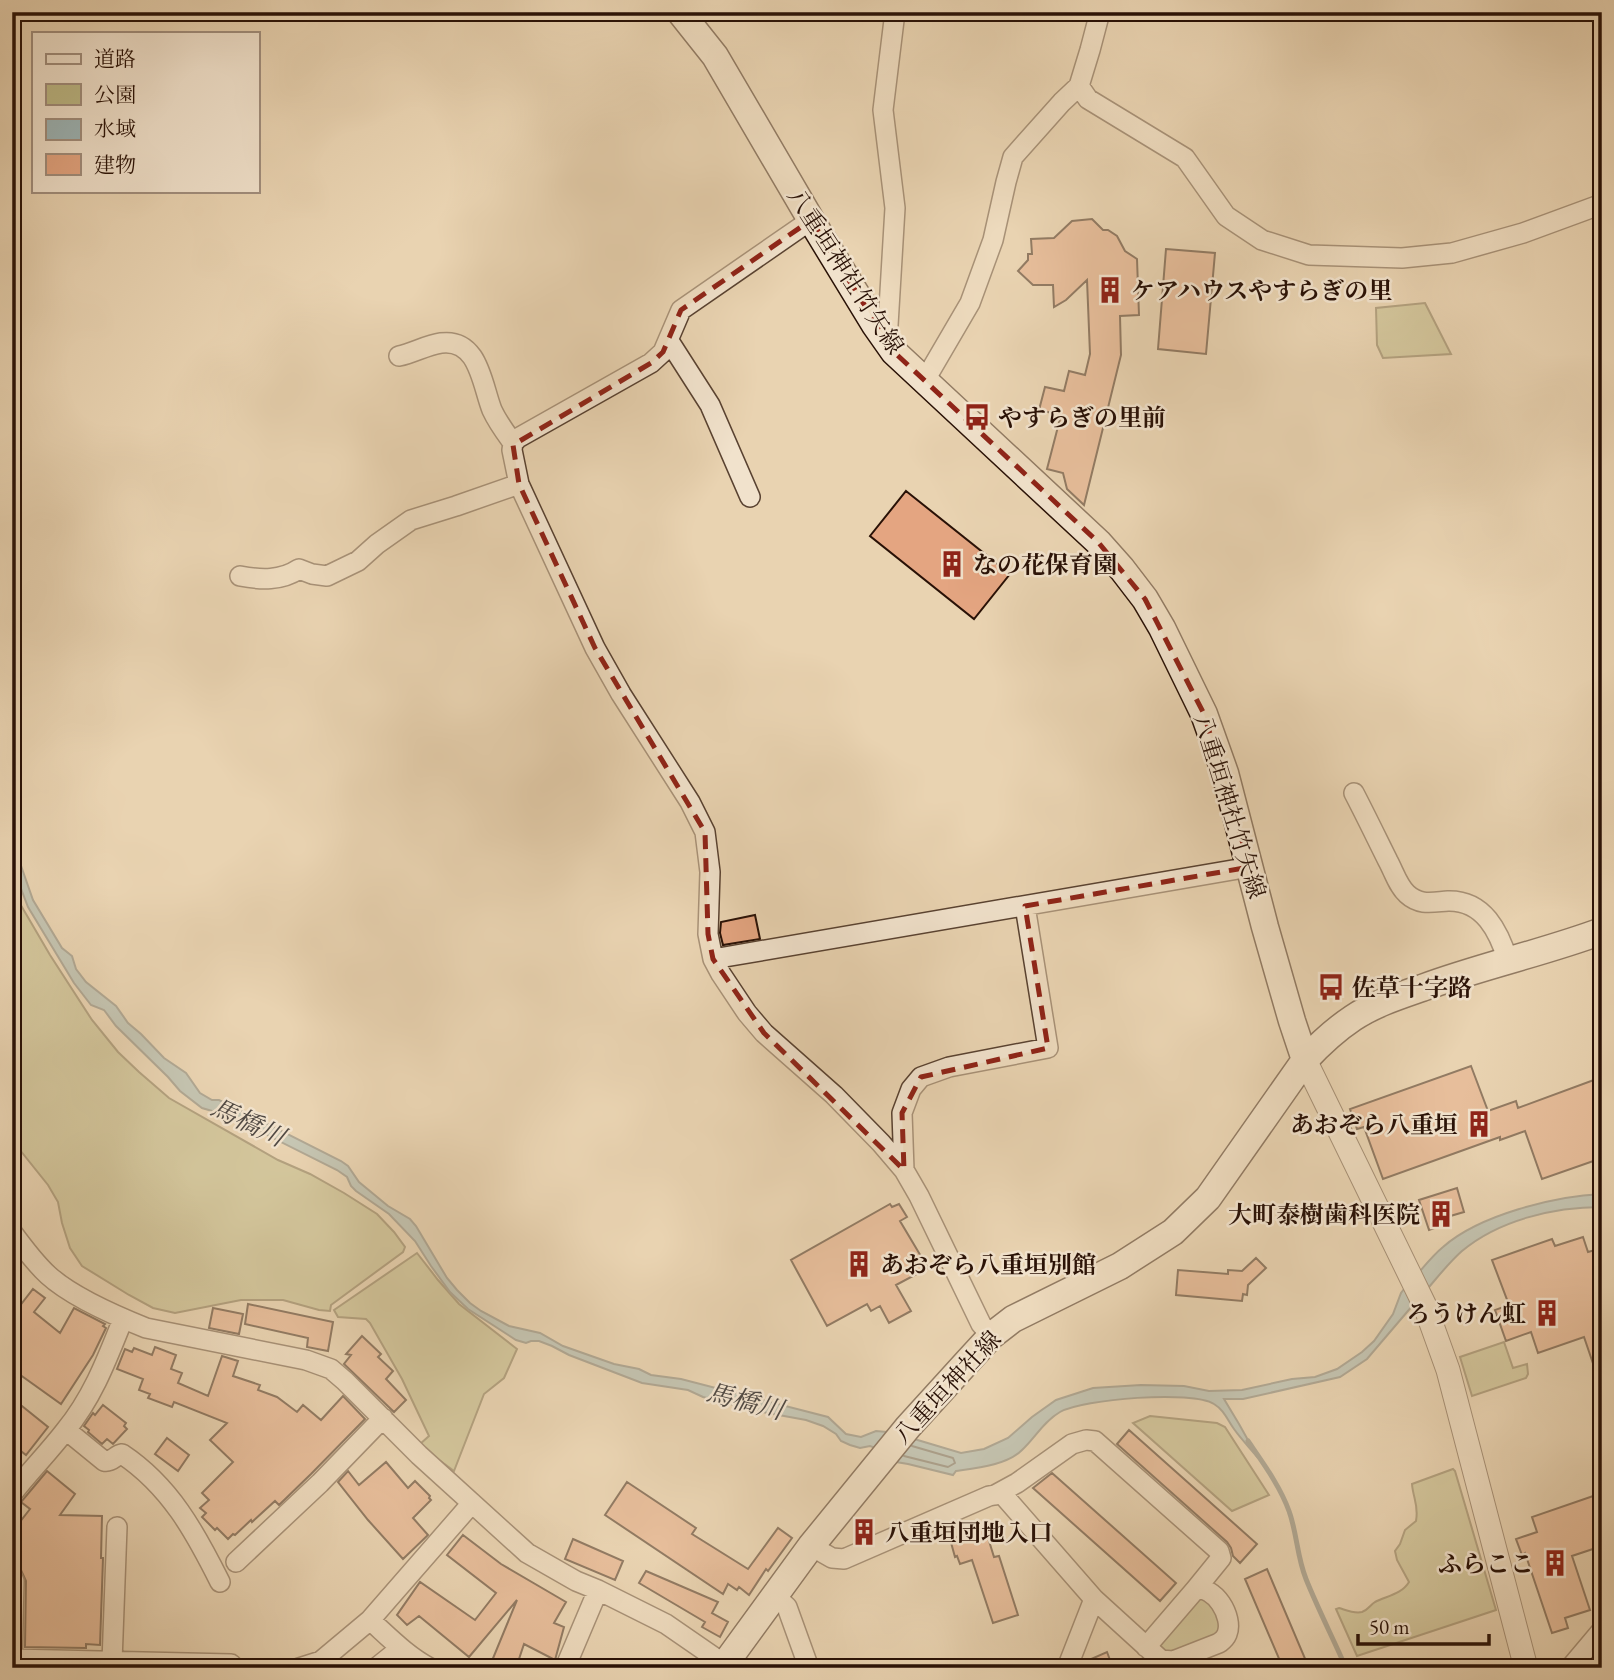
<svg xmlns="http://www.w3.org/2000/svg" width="1614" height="1680" font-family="'EB Garamond','Noto Serif JP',serif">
	<rect width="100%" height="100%" fill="#e9d3b1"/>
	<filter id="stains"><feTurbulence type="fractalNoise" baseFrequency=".00286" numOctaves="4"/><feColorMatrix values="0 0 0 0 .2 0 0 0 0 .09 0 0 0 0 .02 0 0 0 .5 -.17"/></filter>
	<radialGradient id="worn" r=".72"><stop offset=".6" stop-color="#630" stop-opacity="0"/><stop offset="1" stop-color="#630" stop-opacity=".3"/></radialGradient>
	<!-- green -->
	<path fill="#bdba87" stroke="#736646" stroke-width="2" d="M1425 303 1451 354 1383 358 1377 345 1376 308Z
		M12 890 50 955 92 1020 118 1052 139 1072 169 1098 278 1160 310 1174 344 1193 377 1214 394 1232 405 1247 403 1252 331 1305 330 1311 319 1310 283 1300H241L175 1313 153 1308 129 1295 82 1266 70 1248 62 1223 58 1202 48 1185 20 1150 12 1133Z
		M417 1253 438 1280 459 1304 517 1349 504 1378 484 1394 454 1471 419 1445 429 1436 402 1379 370 1323 366 1319 338 1317 334 1310Z
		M1504 1342 1513 1368 1527 1364 1528 1374 1526 1378 1472 1396 1460 1357Z
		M1150 1416 1217 1423 1225 1427 1269 1495 1232 1511 1133 1423Z
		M1453 1469 1455 1471 1496 1610 1357 1656 1336 1609 1339 1608C1346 1610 1354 1614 1362 1612 1368 1610 1370 1605 1375 1602 1387 1596 1402 1594 1409 1582L1397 1560 1395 1551 1400 1544 1405 1530 1416 1521C1419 1505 1413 1498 1412 1484Z
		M1201 1597C1216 1605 1226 1623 1214 1638L1175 1655 1161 1649 1160 1644Z"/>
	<!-- water -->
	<path fill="#9cb5b7" stroke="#6e7370" stroke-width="2" d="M12 840 33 900 62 948 72 956 76 969 86 982 116 1006 128 1023 141 1034 164 1058 186 1073 200 1093 212 1100H219L238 1109 341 1161 348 1166 359 1182 388 1206 410 1219 416 1226 447 1278 457 1290 470 1303 481 1311 509 1326 540 1333 563 1346 614 1364 639 1369 651 1375 681 1379 828 1417 846 1434 861 1437 876 1431 899 1433 880 1456 873 1447 870 1446 860 1448 850 1445 841 1441 836 1434 823 1426 806 1420 762 1412 703 1397 688 1390 642 1383 569 1355 552 1346 539 1341H531L526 1343 516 1340 468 1309 450 1292 431 1266 415 1241 389 1214 356 1191 351 1186 347 1177 337 1170 229 1116 202 1108 180 1091 168 1077 116 1026 104 1010 91 1005 74 983 28 907 12 865Z
		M1602 1194V1207C1554 1207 1499 1220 1462 1251 1447 1264 1435 1281 1421 1296L1413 1279C1423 1268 1432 1256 1443 1247 1479 1215 1555 1196 1602 1194Z
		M1411 1280 1419 1298 1367 1359 1340 1377 1243 1399H1224L1239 1424 1258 1458C1250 1448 1241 1439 1234 1429 1227 1419 1224 1410 1214 1404 1192 1390 1083 1399 1060 1412 1044 1421 1035 1438 1022 1450 1007 1465 977 1468 956 1471L953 1475 908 1464 884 1460 904 1436 961 1453 984 1449 1008 1438 1032 1417 1056 1400 1093 1388 1141 1385 1184 1386 1209 1391 1242 1390 1292 1379 1315 1377 1337 1369 1362 1352 1374 1341 1393 1314 1401 1293Z"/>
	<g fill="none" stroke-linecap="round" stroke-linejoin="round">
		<!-- shore -->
		<path stroke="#62635e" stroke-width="2" d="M904 1456 948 1467 955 1463 953 1458 912 1446"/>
		<!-- stream -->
		<path stroke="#6e7370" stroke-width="5" d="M1248 1441C1263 1463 1280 1486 1289 1511 1297 1533 1297 1557 1306 1579 1318 1609 1333 1638 1346 1668"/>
	</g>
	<!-- building -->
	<path fill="#e4a581" stroke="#291106" stroke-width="2" d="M1092 219 1103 230H1108L1117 236 1125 251 1137 259 1139 315 1120 316 1121 355 1084 505 1067 489 1063 473 1047 469 1061 415 1039 410 1045 387 1064 391 1069 371 1085 375 1090 354 1087 280 1066 300 1054 307 1053 285H1033L1018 271 1028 260V254H1032L1031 239 1054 238 1072 221Z
		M1166 249 1215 253 1206 354 1158 349Z
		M906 491 1010 574 974 619 870 536Z
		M755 915 760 939 723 945 720 933 721 922Z
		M1471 1066 1488 1111 1516 1101 1518 1108 1602 1077V1158L1542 1179 1525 1131 1500 1140V1137L1383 1179 1364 1127 1357 1129 1350 1109Z
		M1457 1188 1464 1212 1447 1217 1449 1223 1429 1230 1419 1200Z
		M890 1204 892 1207 899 1204 907 1217 900 1221 928 1268 896 1285 911 1311 889 1323 880 1306 871 1311 867 1304 827 1326 791 1260Z
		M1583 1237 1588 1252 1602 1248V1381H1599L1584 1337 1538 1353 1531 1332 1506 1341 1495 1310 1509 1305 1492 1260 1552 1239 1555 1246Z
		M1256 1258 1266 1268 1248 1285 1247 1295 1243 1294 1242 1301 1176 1295 1178 1270 1228 1274V1270L1242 1271Z
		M33 1289 45 1298 34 1312 60 1333 74 1308 105 1324 103 1326 106 1328 93 1355 61 1404 12 1369V1316Z
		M248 1304 333 1322 328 1351 307 1347 308 1338 245 1324Z
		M213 1308 243 1314 239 1334 209 1328Z
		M362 1336 381 1354 378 1357 393 1371 386 1379 406 1400 394 1412 344 1364 351 1355 346 1354Z
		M155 1347 176 1355 171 1369 182 1373 178 1383 208 1396 222 1356 238 1361 233 1376 260 1385 258 1390 277 1397 297 1412 303 1405 321 1420 343 1396 365 1419 311 1474 279 1505 275 1501 252 1522 251 1520 235 1535 233 1534 228 1539 217 1528 215 1530 202 1517 206 1513 200 1508 209 1500 202 1493 233 1462 210 1440 227 1423 174 1402 172 1407 148 1398 150 1394 139 1390 143 1379 117 1369 125 1349 132 1352 134 1348 152 1355Z
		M12 1398 48 1427 26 1455 12 1444Z
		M103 1405 126 1423 124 1426 127 1429 113 1444 107 1439 102 1444 88 1432 89 1430 84 1426 93 1413 95 1415Z
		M1129 1430 1257 1544 1240 1563 1233 1556 1231 1548 1227 1542 1117 1444Z
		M167 1438 189 1455 178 1471 155 1454Z
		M386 1462 408 1488 415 1481 430 1496 429 1498 431 1500 413 1518 428 1535 403 1559 368 1520 338 1482 348 1471 359 1485Z
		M47 1471 75 1494 60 1515 102 1516 101 1558H103L100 1645 86 1644V1648L25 1647 26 1581 20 1568V1563L12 1557V1532L30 1509 21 1502Z
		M1052 1473 1176 1583 1160 1601 1033 1488Z
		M627 1482 696 1528 692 1534 748 1569 778 1528 792 1538 768 1571 766 1569 749 1595 739 1587 737 1590 728 1584 723 1594 605 1515Z
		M1602 1493V1546L1572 1556 1590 1610 1565 1618 1568 1628 1552 1633 1525 1553 1522 1555 1516 1539 1537 1532 1532 1517Z
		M985 1528 994 1557 999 1556 1018 1615 993 1623 972 1560 960 1564 957 1556 955 1557 950 1539Z
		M463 1535 501 1564 566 1602 554 1623 564 1627 555 1660 524 1644 516 1668H489L517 1600 469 1657 419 1616 407 1625 397 1615 420 1582 475 1620 496 1593 447 1555Z
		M573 1539 623 1561 615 1580 565 1559Z
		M1267 1569 1309 1668H1283L1245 1579Z
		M646 1571 718 1602 712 1613 728 1622 720 1637 702 1627 705 1622 639 1583Z
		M1107 1652 1113 1668H1080L1082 1663Z"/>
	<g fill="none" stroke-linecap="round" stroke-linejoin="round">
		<defs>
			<path id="minor" d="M1079 86 1088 99 1185 158 1226 216 1262 240 1309 255 1402 258 1452 253 1523 233 1602 204
				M811 220 681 310 663 352 651 363 518 438 513 443 512 450 519 484 595 648 621 694 690 802 705 832 710 872 708 934 713 959 721 974 747 1013 764 1033 834 1095 881 1143 904 1170 919 1196 981 1324 991 1336
				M669 341 710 405 750 497
				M887 342 895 208 883 110 895 12
				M399 356C413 353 427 345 441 343 479 338 482 385 492 410 498 423 505 432 513 443
				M925 380 970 303 993 240 1006 182 1013 157 1062 102 1079 86 1090 50 1100 12
				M240 576C261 580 281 581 299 569L312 574 327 576 358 561 377 544 411 520 456 506 519 484
				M1354 793C1366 816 1377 839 1388 861 1394 872 1398 886 1407 894 1420 906 1433 902 1448 901 1484 900 1499 932 1508 961
				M713 959 1250 867
				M904 1170 902 1113 911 1089 921 1077 949 1067 1048 1048 1025 906
				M12 1232C23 1247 35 1263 48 1275 72 1297 116 1316 146 1328L306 1360 331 1369 345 1381 419 1455 527 1553 576 1581 598 1590 666 1624 724 1664
				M66 1430 104 1461C112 1463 115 1455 122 1454 170 1486 195 1532 220 1582
				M12 1494C29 1472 48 1453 65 1431 93 1397 107 1359 123 1319
				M995 1495 1017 1483 1072 1444 1086 1440 1095 1441 1219 1551 1221 1558 1195 1590
				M811 1546 832 1558 844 1559 989 1496 1000 1494 1004 1496 1094 1599 1067 1668
				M236 1562 320 1483 383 1418
				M12 1577 14 1581 12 1665
				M774 1595 787 1607 809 1668
				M1094 1599 1161 1660 1173 1661 1219 1643C1223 1640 1225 1639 1227 1634 1234 1617 1214 1584 1195 1590L1146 1647
				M370 1620C389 1637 407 1656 430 1668
				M12 1659 231 1664 235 1668
				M112 1662 117 1527
				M299 1668 321 1661 370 1620 472 1503
				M376 1668 401 1648
				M565 1668 598 1590
				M1570 1668 1602 1630"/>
			<path id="tertiary" d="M1305 1060 1425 1306 1448 1370 1526 1668"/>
			<path id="secondary" d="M680 12 715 56 811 220 875 325 894 352 1098 542 1122 569 1145 599 1162 628 1204 714 1225 773 1265 927 1292 1021 1305 1060
				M722 1668 811 1546 908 1427 968 1361 991 1336 1013 1319 1120 1266 1173 1232 1208 1198 1305 1060C1319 1045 1335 1030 1353 1018 1374 1004 1399 996 1422 988 1481 966 1543 953 1602 931"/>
		</defs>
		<!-- minor casing -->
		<use href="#minor" stroke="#594231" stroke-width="22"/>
		<!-- tertiary casing -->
		<use href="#tertiary" stroke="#594231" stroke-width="25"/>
		<!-- secondary casing -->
		<use href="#secondary" stroke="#291106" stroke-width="29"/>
		<!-- minor -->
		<use href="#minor" stroke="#f1e2cc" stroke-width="19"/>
		<!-- tertiary -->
		<use href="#tertiary" stroke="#f1e2cc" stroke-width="23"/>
		<!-- secondary -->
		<use href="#secondary" stroke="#f1e2cc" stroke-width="26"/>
	</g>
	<!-- marked area -->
	<path d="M0 0H1614V1680H0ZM811 220 894 352 1098 542 1145 599 1204 714 1250 867 1025 906 1048 1048 921 1077 902 1113 904 1170 764 1033 713 959 708 934 705 832 595 648 519 484 513 445 651 363 663 352 681 310Z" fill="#e9d3b1" fill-opacity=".55" fill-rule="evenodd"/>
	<path fill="none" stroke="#8f2418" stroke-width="5" stroke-dasharray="14 9" stroke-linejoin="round" d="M811 220 894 352 1098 542 1145 599 1204 714 1250 867 1025 906 1048 1048 921 1077 902 1113 904 1170 764 1033 713 959 708 934 705 832 595 648 519 484 513 445 651 363 663 352 681 310Z"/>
	<!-- icons -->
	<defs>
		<symbol id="building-bare" viewBox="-9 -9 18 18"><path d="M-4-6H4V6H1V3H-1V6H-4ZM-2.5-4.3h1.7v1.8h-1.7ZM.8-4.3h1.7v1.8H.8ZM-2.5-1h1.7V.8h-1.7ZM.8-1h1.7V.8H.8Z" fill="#8f2418" stroke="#f1e2cc" stroke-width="2.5" paint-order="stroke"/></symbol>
		<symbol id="bus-bare" viewBox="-9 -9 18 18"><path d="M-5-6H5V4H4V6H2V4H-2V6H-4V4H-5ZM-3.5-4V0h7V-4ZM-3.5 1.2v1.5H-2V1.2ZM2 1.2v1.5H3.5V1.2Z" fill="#8f2418" stroke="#f1e2cc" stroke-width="2.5" paint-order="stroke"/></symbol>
	</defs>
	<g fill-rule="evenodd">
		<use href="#building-bare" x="1091" y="271" width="38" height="38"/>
		<use href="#bus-bare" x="958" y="398" width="38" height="38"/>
		<use href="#building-bare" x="933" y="545" width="38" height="38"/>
		<use href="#bus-bare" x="1312" y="968" width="38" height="38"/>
		<use href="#building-bare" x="1460" y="1105" width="38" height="38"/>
		<use href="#building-bare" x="1422" y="1195" width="38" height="38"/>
		<use href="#building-bare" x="840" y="1245" width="38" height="38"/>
		<use href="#building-bare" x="1528" y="1294" width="38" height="38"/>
		<use href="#building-bare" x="845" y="1513" width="38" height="38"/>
		<use href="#building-bare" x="1536" y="1544" width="38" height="38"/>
	</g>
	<g text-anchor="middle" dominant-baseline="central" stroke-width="5" stroke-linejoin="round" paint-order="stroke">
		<!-- street labels -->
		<g font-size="24" fill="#291106" stroke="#f1e2cc">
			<text transform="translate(846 271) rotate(57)">八重垣神社竹矢線</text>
			<text transform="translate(1230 806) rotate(73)">八重垣神社竹矢線</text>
			<text transform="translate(947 1387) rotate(-47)">八重垣神社線</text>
		</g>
		<!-- poi labels -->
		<g font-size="24" font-weight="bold" fill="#291106" stroke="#f1e2cc" text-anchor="start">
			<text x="1131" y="290">ケアハウスやすらぎの里</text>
			<text x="998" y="417">やすらぎの里前</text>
			<text x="973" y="564">なの花保育園</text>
			<text x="1352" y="987">佐草十字路</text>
			<text x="1458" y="1124" text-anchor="end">あおぞら八重垣</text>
			<text x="1420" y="1214" text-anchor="end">大町泰樹歯科医院</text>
			<text x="880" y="1264">あおぞら八重垣別館</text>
			<text x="1526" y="1313" text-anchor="end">ろうけん虹</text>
			<text x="885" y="1532">八重垣団地入口</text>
			<text x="1534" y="1563" text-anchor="end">ふらここ</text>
		</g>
		<!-- water labels -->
		<g font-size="26" font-style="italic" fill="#514a44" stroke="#f1e2cc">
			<text transform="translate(248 1122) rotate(25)">馬橋川</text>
			<text transform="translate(745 1401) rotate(14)">馬橋川</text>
		</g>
	</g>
	<!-- margin -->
	<rect width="1614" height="1680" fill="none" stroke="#e9d3b1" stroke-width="42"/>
	<rect x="14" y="14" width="1586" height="1652" fill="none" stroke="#291106" stroke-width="3.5"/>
	<rect x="21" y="21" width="1572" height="1638" fill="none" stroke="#291106" stroke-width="2"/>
	<!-- legend -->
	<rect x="32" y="32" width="228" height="161" fill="#f1e2cc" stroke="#a18e7d" stroke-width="2"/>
	<rect x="46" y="54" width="35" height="10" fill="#f1e2cc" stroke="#a18e7d" stroke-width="2"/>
	<text x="94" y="66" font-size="21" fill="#291106">道路</text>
	<rect x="46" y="84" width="35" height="21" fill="#bdba87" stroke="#a18e7d" stroke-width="2"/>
	<text x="94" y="102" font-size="21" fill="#291106">公園</text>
	<rect x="46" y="119" width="35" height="21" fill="#9cb5b7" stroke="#a18e7d" stroke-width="2"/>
	<text x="94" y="136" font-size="21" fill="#291106">水域</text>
	<rect x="46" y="154" width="35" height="21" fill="#e4a581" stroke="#a18e7d" stroke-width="2"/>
	<text x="94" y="172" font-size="21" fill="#291106">建物</text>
	<!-- scale -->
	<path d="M1358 1634v10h131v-10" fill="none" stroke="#291106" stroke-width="3.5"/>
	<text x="1369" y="1634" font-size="21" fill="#291106" stroke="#f1e2cc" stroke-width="5" paint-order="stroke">50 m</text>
	<rect width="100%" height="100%" filter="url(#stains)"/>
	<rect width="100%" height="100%" fill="url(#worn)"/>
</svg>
